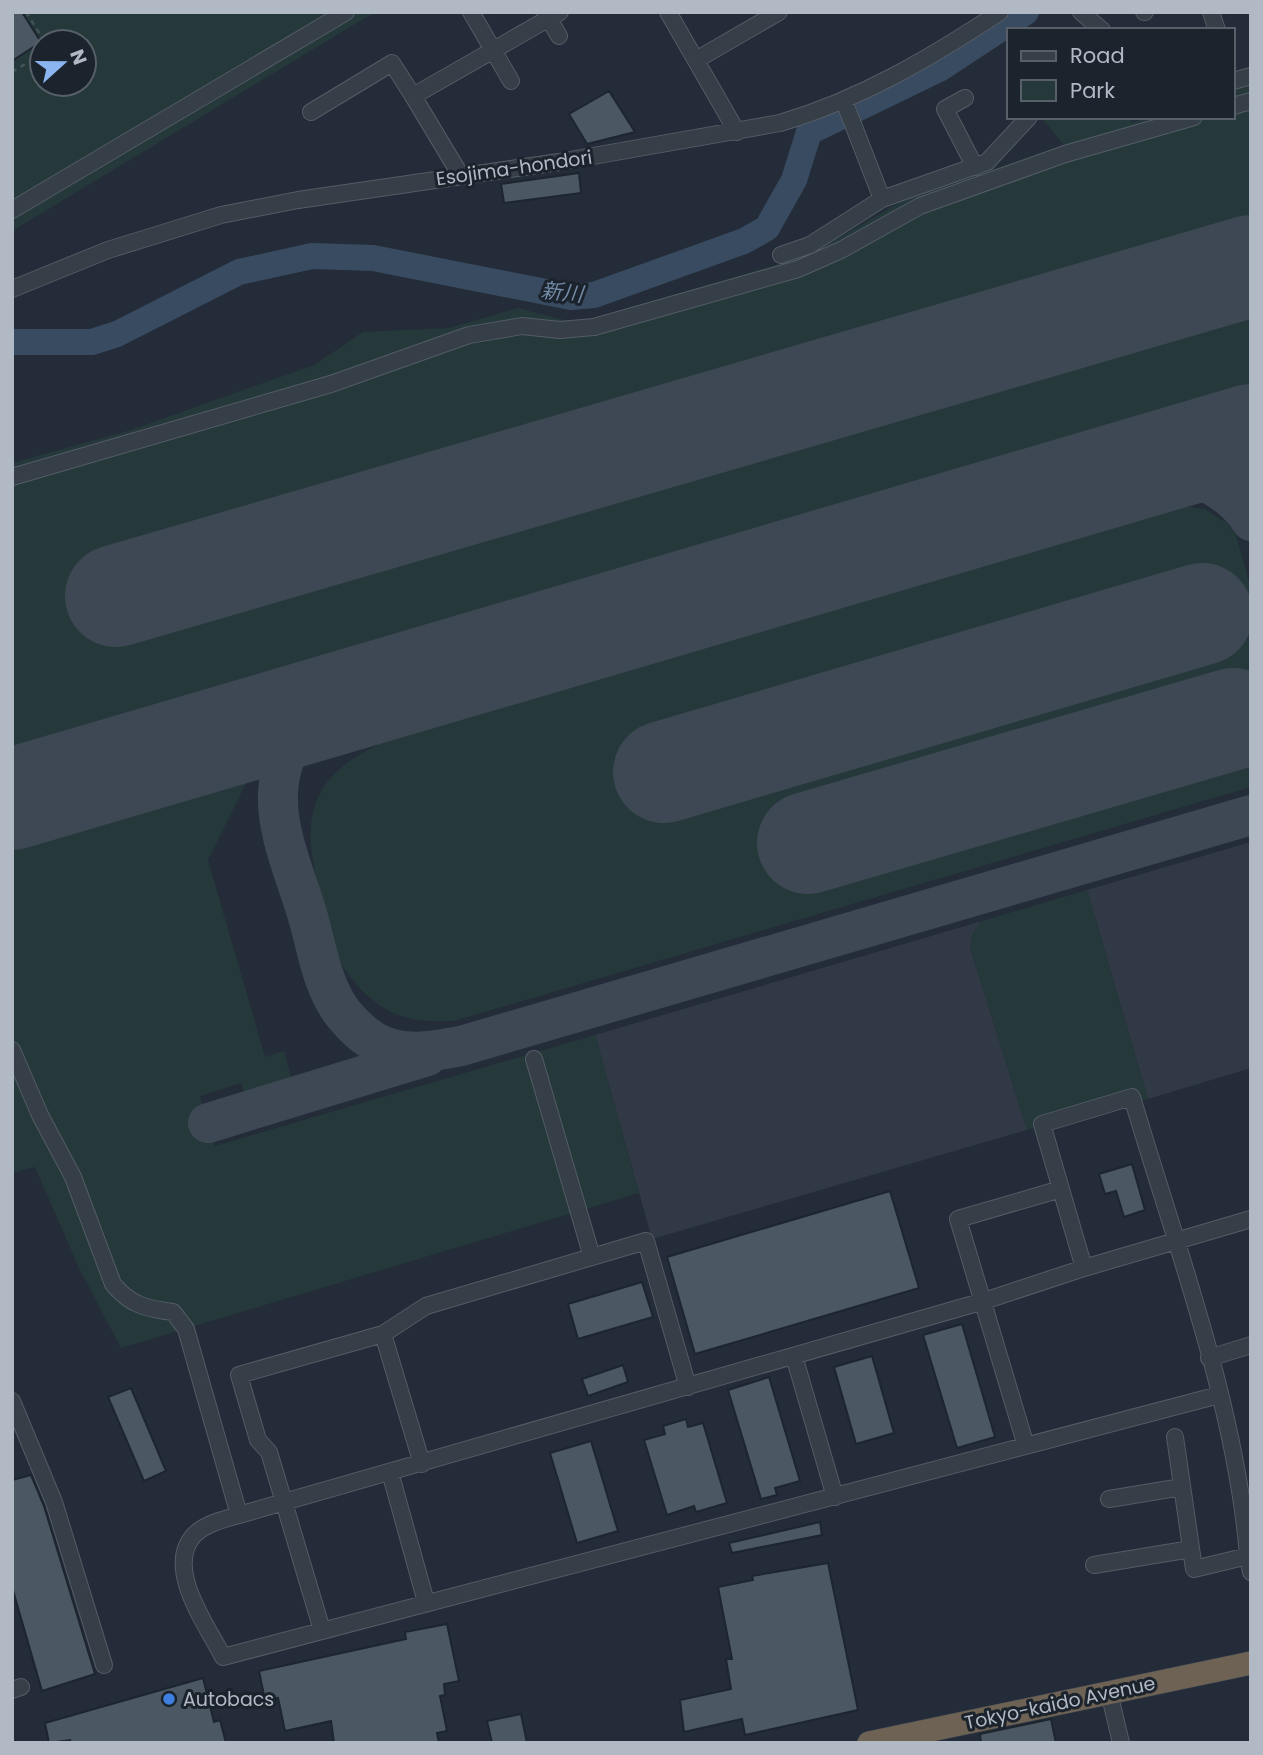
<svg xmlns="http://www.w3.org/2000/svg" width="1263" height="1755" font-family="Poppins,'Noto Sans JP',sans-serif">
	<rect width="100%" height="100%" fill="#232c38"/>
	<!-- airport -->
	<path fill="#303945" d="M1251 842V1068L1148 1099 1087 890Z
		M982 921 973 933 970 947 1027 1130 652 1239 595 1035Z"/>
	<!-- green -->
	<path fill="#25393a" fill-rule="evenodd" d="M12 12H375L12 231ZM42 42H84V84H42Z
		M1251 84V383L12 746V463L131 430 314 365 363 332 449 328 518 308 564 320H587L809 255 904 200 1064 145 1041 117H1130L1132 123 1149 117H1233V89Z
		M1183 506 1205 509 1227 523 1236 535 1251 589V787L454 1021C428 1022 400 1021 378 1004 363 993 351 980 342 965 335 951 333 933 328 919 316 876 297 826 325 785 341 762 366 751 390 739Z
		M247 781 208 860 265 1057 284 1051 291 1077 244 1092 241 1083 200 1096 215 1146 595 1035 639 1193 121 1348 79 1268 35 1167 12 1173V850Z
		M1087 890 1148 1099 1027 1130 970 947 973 933 982 921Z"/>
	<g fill="none" stroke-linecap="round" stroke-linejoin="round">
		<!-- river -->
		<path stroke="#394b60" stroke-width="26" d="M12 342H92L117 334 239 272 312 256 373 258 571 297 594 295 744 241 767 228 794 180 809 132 941 68 1026 12"/>
		<!-- taxiway -->
		<path stroke="#3e4754" stroke-width="40" d="M1155 463C1188 469 1233 491 1251 521
			M311 711C293 735 279 762 278 793 276 834 297 878 308 917 316 945 321 978 336 1003 344 1017 359 1032 373 1041 401 1057 430 1052 461 1046L1251 815
			M208 1123 427 1056"/>
		<!-- runway -->
		<path stroke="#3e4754" stroke-width="102" d="M116 596 1251 266
			M664 772 1202 614
			M12 799 1251 435
			M808 843 1233 719"/>
	</g>
	<!-- building -->
	<path fill="#4b5763" stroke="#1d252f" stroke-width="2" d="M12 12H22L41 42 12 61Z
		M609 91 635 132 587 144 569 114Z
		M579 173 581 193 504 203 501 184Z
		M1132 1164 1145 1210 1124 1217 1116 1191 1105 1194 1099 1174Z
		M890 1191 919 1288 695 1354 667 1257Z
		M642 1282 653 1317 578 1339 568 1304Z
		M962 1324 995 1437 957 1448 923 1335Z
		M872 1356 894 1433 856 1444 834 1367Z
		M623 1365 628 1382 588 1396 582 1379Z
		M769 1377 800 1481 775 1488 777 1495 761 1499 728 1390Z
		M131 1388 166 1471 144 1481 108 1397Z
		M686 1419 688 1427 703 1423 727 1503 696 1512 694 1506 667 1515 644 1440 665 1434 663 1426Z
		M591 1441 618 1531 577 1543 550 1453Z
		M31 1475 44 1506 95 1674 42 1691 12 1587V1480Z
		M820 1522 822 1535 732 1553 729 1543Z
		M828 1563 858 1710 745 1735 742 1719 684 1732 680 1700 731 1689 726 1659H732L718 1587 753 1580 752 1576Z
		M447 1624 459 1681 444 1684 445 1695 440 1696 447 1731 437 1733 439 1743H334L331 1721 285 1731 278 1698 265 1700 259 1671 406 1639 405 1632Z
		M203 1678 214 1722 220 1720 226 1743H71L70 1740 49 1743 45 1723Z
		M521 1714 527 1743H492L487 1721Z
		M1051 1719 1056 1743H981L980 1734Z"/>
	<g fill="none" stroke-linecap="round" stroke-linejoin="round">
		<defs>
			<path id="minor" d="M471 12 511 81
				M545 12 559 36
				M668 12 737 132
				M1081 12 1102 30
				M1144 12H1145
				M1211 12 1217 30
				M696 60 779 12
				M1233 81 1251 76
				M965 98 945 109 975 167
				M844 101 882 199
				M1233 106 1251 101
				M311 112 392 63 413 96
				M461 176 413 96 560 12
				M12 210 346 12
				M781 255 810 245 882 199 987 162 1029 117
				M12 289 108 250 221 215 298 200 559 162 780 123C861 99 930 58 1000 12
				M12 477 331 384 469 335 522 326 560 330 594 327 798 269 841 250 920 206 1065 154 1194 117
				M12 1050 40 1115 73 1177 113 1284C130 1305 147 1309 173 1312L186 1329 239 1515C225 1519 207 1523 195 1534 163 1567 207 1625 223 1657L1219 1395
				M534 1059 592 1257
				M1084 1268 1042 1124 1132 1097C1175 1243 1236 1405 1248 1556L1194 1569 1175 1437
				M383 1334 422 1464
				M794 1356 835 1497
				M1209 1358 1251 1345
				M12 1401 54 1502 104 1665
				M1026 1446 958 1219 1061 1189
				M390 1472 426 1602
				M1109 1499 1182 1487
				M239 1515 984 1301 1084 1268 1251 1219
				M1251 1555 1248 1556 1251 1572
				M1094 1565 1191 1549
				M322 1630 269 1452 258 1440 239 1375 383 1334 426 1306 646 1241 688 1387
				M12 1690 21 1687
				M1109 1692 1121 1743"/>
			<path id="highway" d="M869 1743 1251 1663"/>
		</defs>
		<!-- minor casing -->
		<use href="#minor" stroke="#545c66" stroke-width="18"/>
		<!-- highway casing -->
		<use href="#highway" stroke="#414953" stroke-width="24"/>
		<!-- path -->
		<path stroke="#425456" stroke-width="2.5" stroke-dasharray="5 5" stroke-linecap="butt" d="M26 12 45 42
			M12 72 42 54"/>
		<!-- minor -->
		<use href="#minor" stroke="#363e48" stroke-width="16"/>
		<!-- highway -->
		<use href="#highway" stroke="#6e6254" stroke-width="23"/>
	</g>
	<!-- markers -->
	<circle fill="#3f7fe0" stroke="#1b232d" stroke-width="2.5" cx="169" cy="1699" r="7"/>
	<g text-anchor="middle" dominant-baseline="central" stroke-width="6" stroke-linejoin="round" paint-order="stroke">
		<!-- street labels -->
		<g font-size="19" fill="#b1b9c4" stroke="#1b232d">
			<text transform="translate(514 168) rotate(-8)">Esojima-hondori</text>
			<text transform="translate(1060 1703) rotate(-12)">Tokyo-kaido Avenue</text>
		</g>
		<!-- poi labels -->
		<g font-size="19" fill="#b1b9c4" stroke="#1b232d" text-anchor="start">
			<text x="183" y="1699">Autobacs</text>
		</g>
		<!-- water labels -->
		<g font-size="21" font-style="italic" fill="#738ba6" stroke="#1b232d">
			<text transform="translate(562 292) rotate(6)">新川</text>
		</g>
	</g>
	<!-- border -->
	<rect width="1263" height="1755" fill="none" stroke="#b1b9c4" stroke-width="28"/>
	<!-- legend -->
	<rect x="1007" y="28" width="228" height="91" fill="#1b232d" stroke="#575f69" stroke-width="2"/>
	<rect x="1021" y="51" width="35" height="10" fill="#363e48" stroke="#575f69" stroke-width="2"/>
	<text x="1070" y="63" font-size="21" fill="#b1b9c4">Road</text>
	<rect x="1021" y="80" width="35" height="21" fill="#25393a" stroke="#575f69" stroke-width="2"/>
	<text x="1070" y="98" font-size="21" fill="#b1b9c4">Park</text>
	<!-- north arrow -->
	<g transform="translate(63 63) rotate(69)"><circle r="33" fill="#1b232d" stroke="#575f69" stroke-width="2"/>
	<path d="M0-5L12 26L0 18L-12 26Z" fill="#8ab5f0"/>
	<text y="-10" font-size="19" font-weight="bold" text-anchor="middle" fill="#b1b9c4">N</text>
	</g>
</svg>
